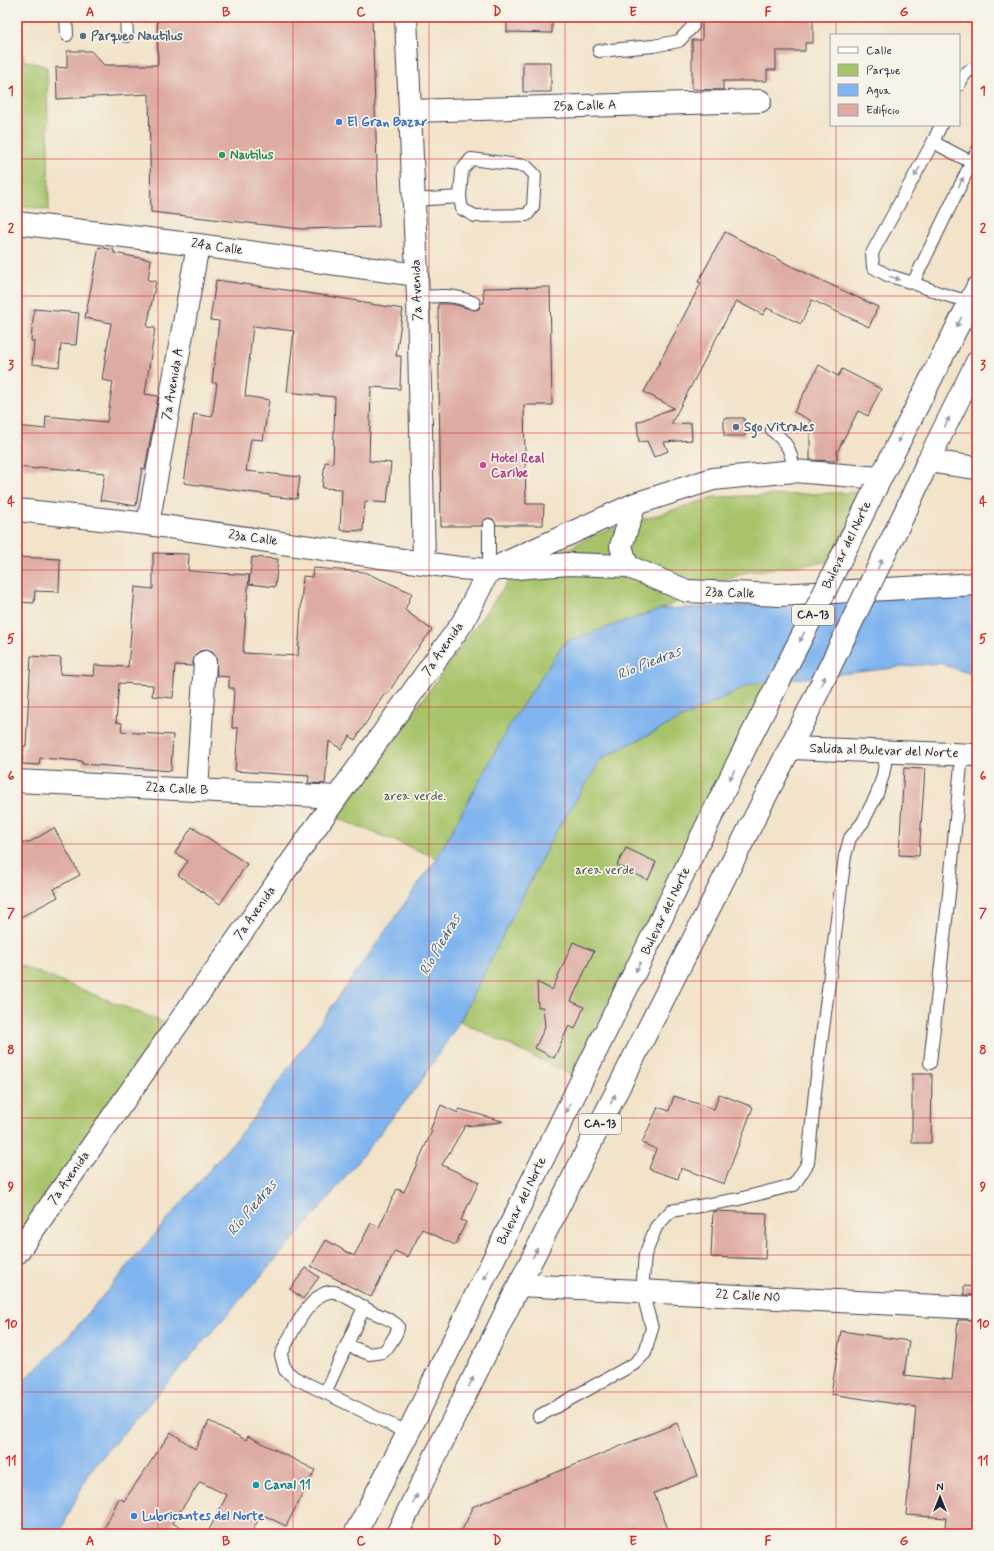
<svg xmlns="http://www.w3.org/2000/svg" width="994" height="1551" font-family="Mynerve,sans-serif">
	<rect width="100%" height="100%" fill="#f7f3e8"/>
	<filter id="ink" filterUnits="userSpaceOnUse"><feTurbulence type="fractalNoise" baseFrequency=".025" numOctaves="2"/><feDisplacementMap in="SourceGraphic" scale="8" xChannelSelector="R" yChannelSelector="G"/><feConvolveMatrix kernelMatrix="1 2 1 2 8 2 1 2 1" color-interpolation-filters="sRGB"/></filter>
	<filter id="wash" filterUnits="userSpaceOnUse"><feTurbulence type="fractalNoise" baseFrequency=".012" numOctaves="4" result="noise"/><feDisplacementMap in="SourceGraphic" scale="16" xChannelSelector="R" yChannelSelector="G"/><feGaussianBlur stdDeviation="0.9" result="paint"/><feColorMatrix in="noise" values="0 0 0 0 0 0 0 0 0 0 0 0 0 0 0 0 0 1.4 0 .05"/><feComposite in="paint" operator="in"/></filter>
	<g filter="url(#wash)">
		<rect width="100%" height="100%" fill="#f2e3c9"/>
		<!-- green -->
		<path fill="#a7c46b" stroke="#647353" d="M17 17H22L23 60 47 67 49 210 17 205Z
			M866 492 827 562 746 572 661 609 565 642 513 719 437 858 337 818 510 579 594 535 714 497Z
			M771 681 571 1075 460 1021 551 840 602 758 750 684Z
			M17 964 173 1026 17 1243Z"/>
		<!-- water -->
		<path fill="#81b5ef" stroke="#526c95" d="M977 593V676L939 663 750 684 602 758 551 840 460 1021 417 1087 317 1212 89 1472 59 1534H17V1387L63 1343 251 1121 437 858 513 719 565 642 661 609 782 604Z"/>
		<g id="blocks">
			<!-- building -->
			<path fill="#deaba2" d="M157 17H372L379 227 301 229 151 212 149 94 57 99 56 67 67 68V51H91L104 65H158Z
				M507 17H552V33L507 32Z
				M702 17 813 18V43H805V51H776V70H767V81H723V90L692 89V40H702Z
				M523 62H551V92H523Z
				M725 232 791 266 878 307 869 327 812 300 801 324 767 308 763 315 736 301 671 424 691 423 692 440 664 442 668 451 654 457 647 441 639 442 637 422 674 408 644 392 701 283 698 282Z
				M99 247 114 250V253L151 260 148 280 156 281 147 327 155 328 145 394 158 396 145 469 142 468 136 506 100 500 105 473 38 467V469L17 467V426L45 429 46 416 107 422 113 382 102 380 111 323 85 318Z
				M216 280 334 297 364 302V303L403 309 396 356H401L400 389 371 387 369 461 391 463 387 503 365 501 363 531 340 530 342 489 322 488 325 462 333 463 335 397 287 392 294 331 253 326 245 396 269 400 263 440 251 439 246 471 300 477 297 499 269 496V495L184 483 194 414 212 417 217 383H212L219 321 210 320Z
				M550 287 552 405H524L526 504H544L543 525H496L493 519 489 518 483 521 482 526H441L438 304H452L475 310 479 309 481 303H484L483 288Z
				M34 309 79 313 76 345 61 344 59 367 32 364 34 341H31Z
				M819 365 838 376 842 369 881 389 868 416 858 411 837 452V461L810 460V420L794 412Z
				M724 418H744L745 436H724Z
				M153 553 189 554 188 571 249 575 243 653 298 656 303 576 312 577 313 568 364 572 412 593 405 610 432 630 409 660 387 695 385 693 355 740 350 736 341 749 329 741 325 784 308 783 309 776 235 771 238 728H232L234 688H229V677L217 676 216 657 212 652 206 650 200 651 195 655 192 666 175 665 173 698 152 696 153 685 119 683 116 722 122 723 121 732 173 735 171 771 82 764V761L40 758 39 765 22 764 24 746H26L31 656 61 658 60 674 94 676 95 665 128 667 135 587 153 589Z
				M17 557 60 559 59 592 35 591 34 603 17 602Z
				M252 557 278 559 275 587 249 584Z
				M904 768 925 769 919 856 899 855Z
				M192 827 247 864 220 904 178 875 188 861 175 853Z
				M54 828 80 875 54 889 58 897 17 919V842L28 843Z
				M626 848 656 862 648 880 617 865Z
				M573 942 594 951 571 1001 584 1007 575 1029 569 1026 554 1058 535 1048 545 1027 543 1007H538L537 982 552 990Z
				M912 1074H932L931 1143H912Z
				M719 1094 753 1107 724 1184 681 1168 678 1179 649 1169 656 1149 642 1143 658 1107 669 1111 674 1096 714 1109Z
				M441 1105 458 1113 459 1109 502 1121V1122L465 1126 442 1165 479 1182 461 1220 466 1222 455 1245 422 1229 408 1257 395 1251 371 1297 311 1266 326 1240 354 1256 371 1223 379 1227 397 1189 404 1192 432 1131 430 1130Z
				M713 1211 767 1213 765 1259 711 1257Z
				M306 1268 319 1277 303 1299 290 1289Z
				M964 1286 977 1287V1295H964Z
				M958 1320H977V1526L976 1534H944L946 1518 906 1515 916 1407 831 1394 841 1331 909 1341 904 1375 952 1380Z
				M209 1421 246 1440 248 1436 315 1470 286 1526 261 1514 251 1534H207L227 1495 200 1482 172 1523 195 1534H102L119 1498 124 1501 171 1432 195 1449Z
				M677 1423 697 1476 654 1493 670 1534H460L472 1510V1507Z"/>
		</g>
	</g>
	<g filter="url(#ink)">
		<use href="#blocks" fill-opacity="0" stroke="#413f50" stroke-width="1"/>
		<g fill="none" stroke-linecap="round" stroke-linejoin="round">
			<defs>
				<path id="service" d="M66 17 67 35
					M126 17 127 36
					M599 51 653 46 679 41 693 26V17
					M959 85C963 76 967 69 977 68
					M941 125 933 142 872 253 873 267 887 275 913 283 977 151
					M933 142 971 162
					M471 159 526 166 535 175 533 207 527 215 475 216 462 209 460 197 462 170Z
					M413 200 460 197
					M913 283 942 294 970 302
					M418 298C438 295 455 294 474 303
					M772 430C788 444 791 450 794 471
					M489 570V525
					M930 1063 949 894 962 754
					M347 1345 369 1354 383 1352C387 1349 399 1332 398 1326 397 1322 377 1314 372 1312 363 1307 342 1293 334 1292 311 1289 289 1338 281 1355L285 1370 295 1378 408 1433
					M325 1393 364 1307
					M539 1416 634 1364 645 1353 652 1328 642 1291 645 1255 656 1227 671 1211 739 1199 794 1185 808 1163 815 1092 845 856 850 838 863 822 877 794 883 775 887 752"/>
				<path id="minor" d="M406 17 418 298 424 562
					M410 111 760 101
					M17 223 198 245 417 275
					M928 461 977 468
					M17 510 148 524 459 568 489 570 569 564 627 566 687 591 779 595 977 584
					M148 524 198 245
					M503 564 635 504 713 479 794 471 880 478
					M627 566 621 546 635 504
					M17 781 337 797
					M197 790 205 662
					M17 1253 337 797 463 622 489 570
					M519 1285 977 1308"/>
				<path id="tertiary" d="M791 748 977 755"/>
				<path id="trunk" d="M875 489 977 288
					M907 508 928 461 977 362
					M355 1534 408 1433 749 740
					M397 1534 519 1285 806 716"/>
			</defs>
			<!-- service casing -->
			<use href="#service" stroke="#413f50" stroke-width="14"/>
			<!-- minor casing -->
			<use href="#minor" stroke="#413f50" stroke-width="24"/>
			<!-- tertiary casing -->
			<use href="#tertiary" stroke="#413f50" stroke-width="24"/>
			<!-- trunk casing -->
			<use href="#trunk" stroke="#413f50" stroke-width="24"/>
			<!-- service -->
			<use href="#service" stroke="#fff" stroke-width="12"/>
			<!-- minor -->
			<use href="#minor" stroke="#fff" stroke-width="22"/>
			<!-- tertiary -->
			<use href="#tertiary" stroke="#fff" stroke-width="22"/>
			<!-- trunk -->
			<use href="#trunk" stroke="#fff" stroke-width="22"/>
			<defs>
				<path id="trunk-bridge" d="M806 716 907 508
					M749 740 817 607 875 489"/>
			</defs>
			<!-- trunk-bridge casing -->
			<use href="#trunk-bridge" stroke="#413f50" stroke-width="24" stroke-linecap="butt"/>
			<!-- trunk-bridge -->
			<use href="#trunk-bridge" stroke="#fff" stroke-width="22"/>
		</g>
		<!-- one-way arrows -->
		<defs><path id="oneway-solid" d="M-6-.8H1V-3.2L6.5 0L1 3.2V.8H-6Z"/></defs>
		<g fill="#9c9ca7">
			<use href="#oneway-solid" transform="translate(917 172) rotate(119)"/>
			<use href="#oneway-solid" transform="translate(961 182) rotate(-64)"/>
			<use href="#oneway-solid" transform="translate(895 278) rotate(17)"/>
			<use href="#oneway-solid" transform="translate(959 322) rotate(117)"/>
			<use href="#oneway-solid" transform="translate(947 422) rotate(-64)"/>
			<use href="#oneway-solid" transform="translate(900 438) rotate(117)"/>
			<use href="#oneway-solid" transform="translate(880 564) rotate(-64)"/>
			<use href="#oneway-solid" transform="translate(802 637) rotate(117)"/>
			<use href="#oneway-solid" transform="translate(823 681) rotate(-64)"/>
			<use href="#oneway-solid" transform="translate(732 775) rotate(116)"/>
			<use href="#oneway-solid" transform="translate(638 967) rotate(116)"/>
			<use href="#oneway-solid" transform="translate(613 1099) rotate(-63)"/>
			<use href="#oneway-solid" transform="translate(568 1108) rotate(116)"/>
			<use href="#oneway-solid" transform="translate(535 1253) rotate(-63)"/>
			<use href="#oneway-solid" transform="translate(486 1275) rotate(116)"/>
			<use href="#oneway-solid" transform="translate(471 1382) rotate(-64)"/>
			<use href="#oneway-solid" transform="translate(415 1499) rotate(-64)"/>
		</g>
	</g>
	<!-- grid -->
	<path fill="none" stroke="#d62828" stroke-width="1" stroke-opacity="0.55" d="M158 17V1534M293 17V1534M429 17V1534M565 17V1534M701 17V1534M836 17V35M836 125V1534M17 159H977M17 296H977M17 433H977M17 570H977M17 707H977M17 844H977M17 981H977M17 1118H977M17 1255H977M17 1392H977"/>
	<!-- markers -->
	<g fill="#5c6f8a" stroke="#f7f3e8" stroke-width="1.5">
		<circle cx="83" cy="36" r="4"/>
		<circle cx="736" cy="427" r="4"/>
	</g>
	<g fill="#3f7fe0" stroke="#f7f3e8" stroke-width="1.5">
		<circle cx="339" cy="122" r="4"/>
		<circle cx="134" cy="1516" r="4"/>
	</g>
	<circle fill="#2e9e5b" stroke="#f7f3e8" stroke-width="1.5" cx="222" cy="155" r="4"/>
	<circle fill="#d1479c" stroke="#f7f3e8" stroke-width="1.5" cx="483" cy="465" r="4"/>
	<circle fill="#0f9aa8" stroke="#f7f3e8" stroke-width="1.5" cx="256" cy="1485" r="4"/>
	<g text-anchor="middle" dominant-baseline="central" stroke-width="3.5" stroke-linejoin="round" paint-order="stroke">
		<!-- shield labels -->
		<g fill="#f7f3e8" stroke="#62616f" stroke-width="1">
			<rect x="792" y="605" width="42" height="20" rx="3"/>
			<rect x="579" y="1114" width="42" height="20" rx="3"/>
		</g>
		<g font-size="12" font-weight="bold" fill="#22223b">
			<text x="813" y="615">CA-13</text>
			<text x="600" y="1124">CA-13</text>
		</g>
		<!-- service labels -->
		<g font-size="13" font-weight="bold" fill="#4e5e75" stroke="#f7f3e8" text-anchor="start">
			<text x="91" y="36">Parqueo Nautilus</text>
			<text x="744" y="427">Sgo Vitrales</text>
		</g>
		<!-- street labels -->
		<g font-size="13" fill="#22223b" stroke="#f7f3e8">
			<text transform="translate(585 106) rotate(-2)">25a Calle A</text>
			<text transform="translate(217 247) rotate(8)">24a Calle</text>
			<text transform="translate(417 290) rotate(-92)">7a Avenida</text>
			<text transform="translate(173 384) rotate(-80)">7a Avenida A</text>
			<text transform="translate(253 538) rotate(8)">23a Calle</text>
			<text transform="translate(847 545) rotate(-64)">Bulevar del Norte</text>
			<text transform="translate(730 593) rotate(2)">23a Calle</text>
			<text transform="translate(443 649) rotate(-55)">7a Avenida</text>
			<text transform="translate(884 751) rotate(2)">Salida al Bulevar del Norte</text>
			<text transform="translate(177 789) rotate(3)">22a Calle B</text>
			<text transform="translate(666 911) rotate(-64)">Bulevar del Norte</text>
			<text transform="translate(255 913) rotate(-55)">7a Avenida</text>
			<text transform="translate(69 1178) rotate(-55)">7a Avenida</text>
			<text transform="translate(522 1201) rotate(-64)">Bulevar del Norte</text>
			<text transform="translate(748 1296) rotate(3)">22 Calle NO</text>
		</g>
		<!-- shop labels -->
		<g font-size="13" font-weight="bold" fill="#366cbe" stroke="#f7f3e8" text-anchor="start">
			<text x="347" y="122">El Gran Bazar</text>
			<text x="142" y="1516">Lubricantes del Norte</text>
		</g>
		<!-- leisure labels -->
		<g font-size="13" font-weight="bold" fill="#27864d" stroke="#f7f3e8" text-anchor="start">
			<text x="230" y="155">Nautilus</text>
		</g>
		<!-- hotel labels -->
		<g font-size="13" font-weight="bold" fill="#b23c85" stroke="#f7f3e8" text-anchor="start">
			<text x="491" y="458">Hotel Real<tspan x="491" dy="15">Caribe</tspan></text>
		</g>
		<!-- park labels -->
		<g font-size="13" fill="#4a5349" stroke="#f7f3e8">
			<text x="415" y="796">area verde.</text>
			<text x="605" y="870">area verde</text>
		</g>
		<!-- culture labels -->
		<g font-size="13" font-weight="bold" fill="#0d838f" stroke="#f7f3e8" text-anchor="start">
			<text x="264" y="1485">Canal 11</text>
		</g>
		<!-- water labels -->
		<g font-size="14" font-style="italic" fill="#43557a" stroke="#f7f3e8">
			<text transform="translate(649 663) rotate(-22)">Río Piedras</text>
			<text transform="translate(440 945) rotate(-60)">Río Piedras</text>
			<text transform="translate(252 1208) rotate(-50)">Río Piedras</text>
		</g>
	</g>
	<!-- margin -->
	<rect width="994" height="1551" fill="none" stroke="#f7f3e8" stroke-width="44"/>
	<!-- legend -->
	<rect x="830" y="34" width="130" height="92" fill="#f7f3e8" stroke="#a29fa3"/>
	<rect x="838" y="47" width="20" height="6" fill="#ffffff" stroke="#a29fa3"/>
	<text x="866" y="54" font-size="12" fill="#22223b">Calle</text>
	<rect x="838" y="64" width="20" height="12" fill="#a7c46b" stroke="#a29fa3"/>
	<text x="866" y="74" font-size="12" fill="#22223b">Parque</text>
	<rect x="838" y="84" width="20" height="12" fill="#81b5ef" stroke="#a29fa3"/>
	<text x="866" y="94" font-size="12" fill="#22223b">Agua</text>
	<rect x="838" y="104" width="20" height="12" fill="#deaba2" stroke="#a29fa3"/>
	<text x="866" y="114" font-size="12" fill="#22223b">Edificio</text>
	<!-- north arrow -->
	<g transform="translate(940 1497)" stroke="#f7f3e8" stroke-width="3" paint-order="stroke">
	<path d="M0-3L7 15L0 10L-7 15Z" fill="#22223b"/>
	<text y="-6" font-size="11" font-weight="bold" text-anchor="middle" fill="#22223b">N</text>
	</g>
	<rect x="22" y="22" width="950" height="1507" fill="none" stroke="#d62828" stroke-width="1.5"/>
	<g font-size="13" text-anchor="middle" font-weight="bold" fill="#d62828">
		<text x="90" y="16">A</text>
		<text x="226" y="16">B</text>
		<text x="361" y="16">C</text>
		<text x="497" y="16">D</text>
		<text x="633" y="16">E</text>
		<text x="768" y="16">F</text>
		<text x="904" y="16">G</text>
		<text x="11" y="95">1</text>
		<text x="983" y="95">1</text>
		<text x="11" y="232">2</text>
		<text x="983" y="232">2</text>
		<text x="11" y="369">3</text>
		<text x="983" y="369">3</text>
		<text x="11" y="506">4</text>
		<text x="983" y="506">4</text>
		<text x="11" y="643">5</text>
		<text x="983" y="643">5</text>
		<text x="11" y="780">6</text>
		<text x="983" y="780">6</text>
		<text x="11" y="917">7</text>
		<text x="983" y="917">7</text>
		<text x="11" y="1054">8</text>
		<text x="983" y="1054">8</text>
		<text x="11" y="1191">9</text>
		<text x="983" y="1191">9</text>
		<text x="11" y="1328">10</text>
		<text x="983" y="1328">10</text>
		<text x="11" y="1465">11</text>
		<text x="983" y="1465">11</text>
		<text x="90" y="1545">A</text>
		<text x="226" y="1545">B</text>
		<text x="361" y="1545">C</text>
		<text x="497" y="1545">D</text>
		<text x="633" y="1545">E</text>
		<text x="768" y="1545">F</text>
		<text x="904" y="1545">G</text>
	</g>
</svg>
